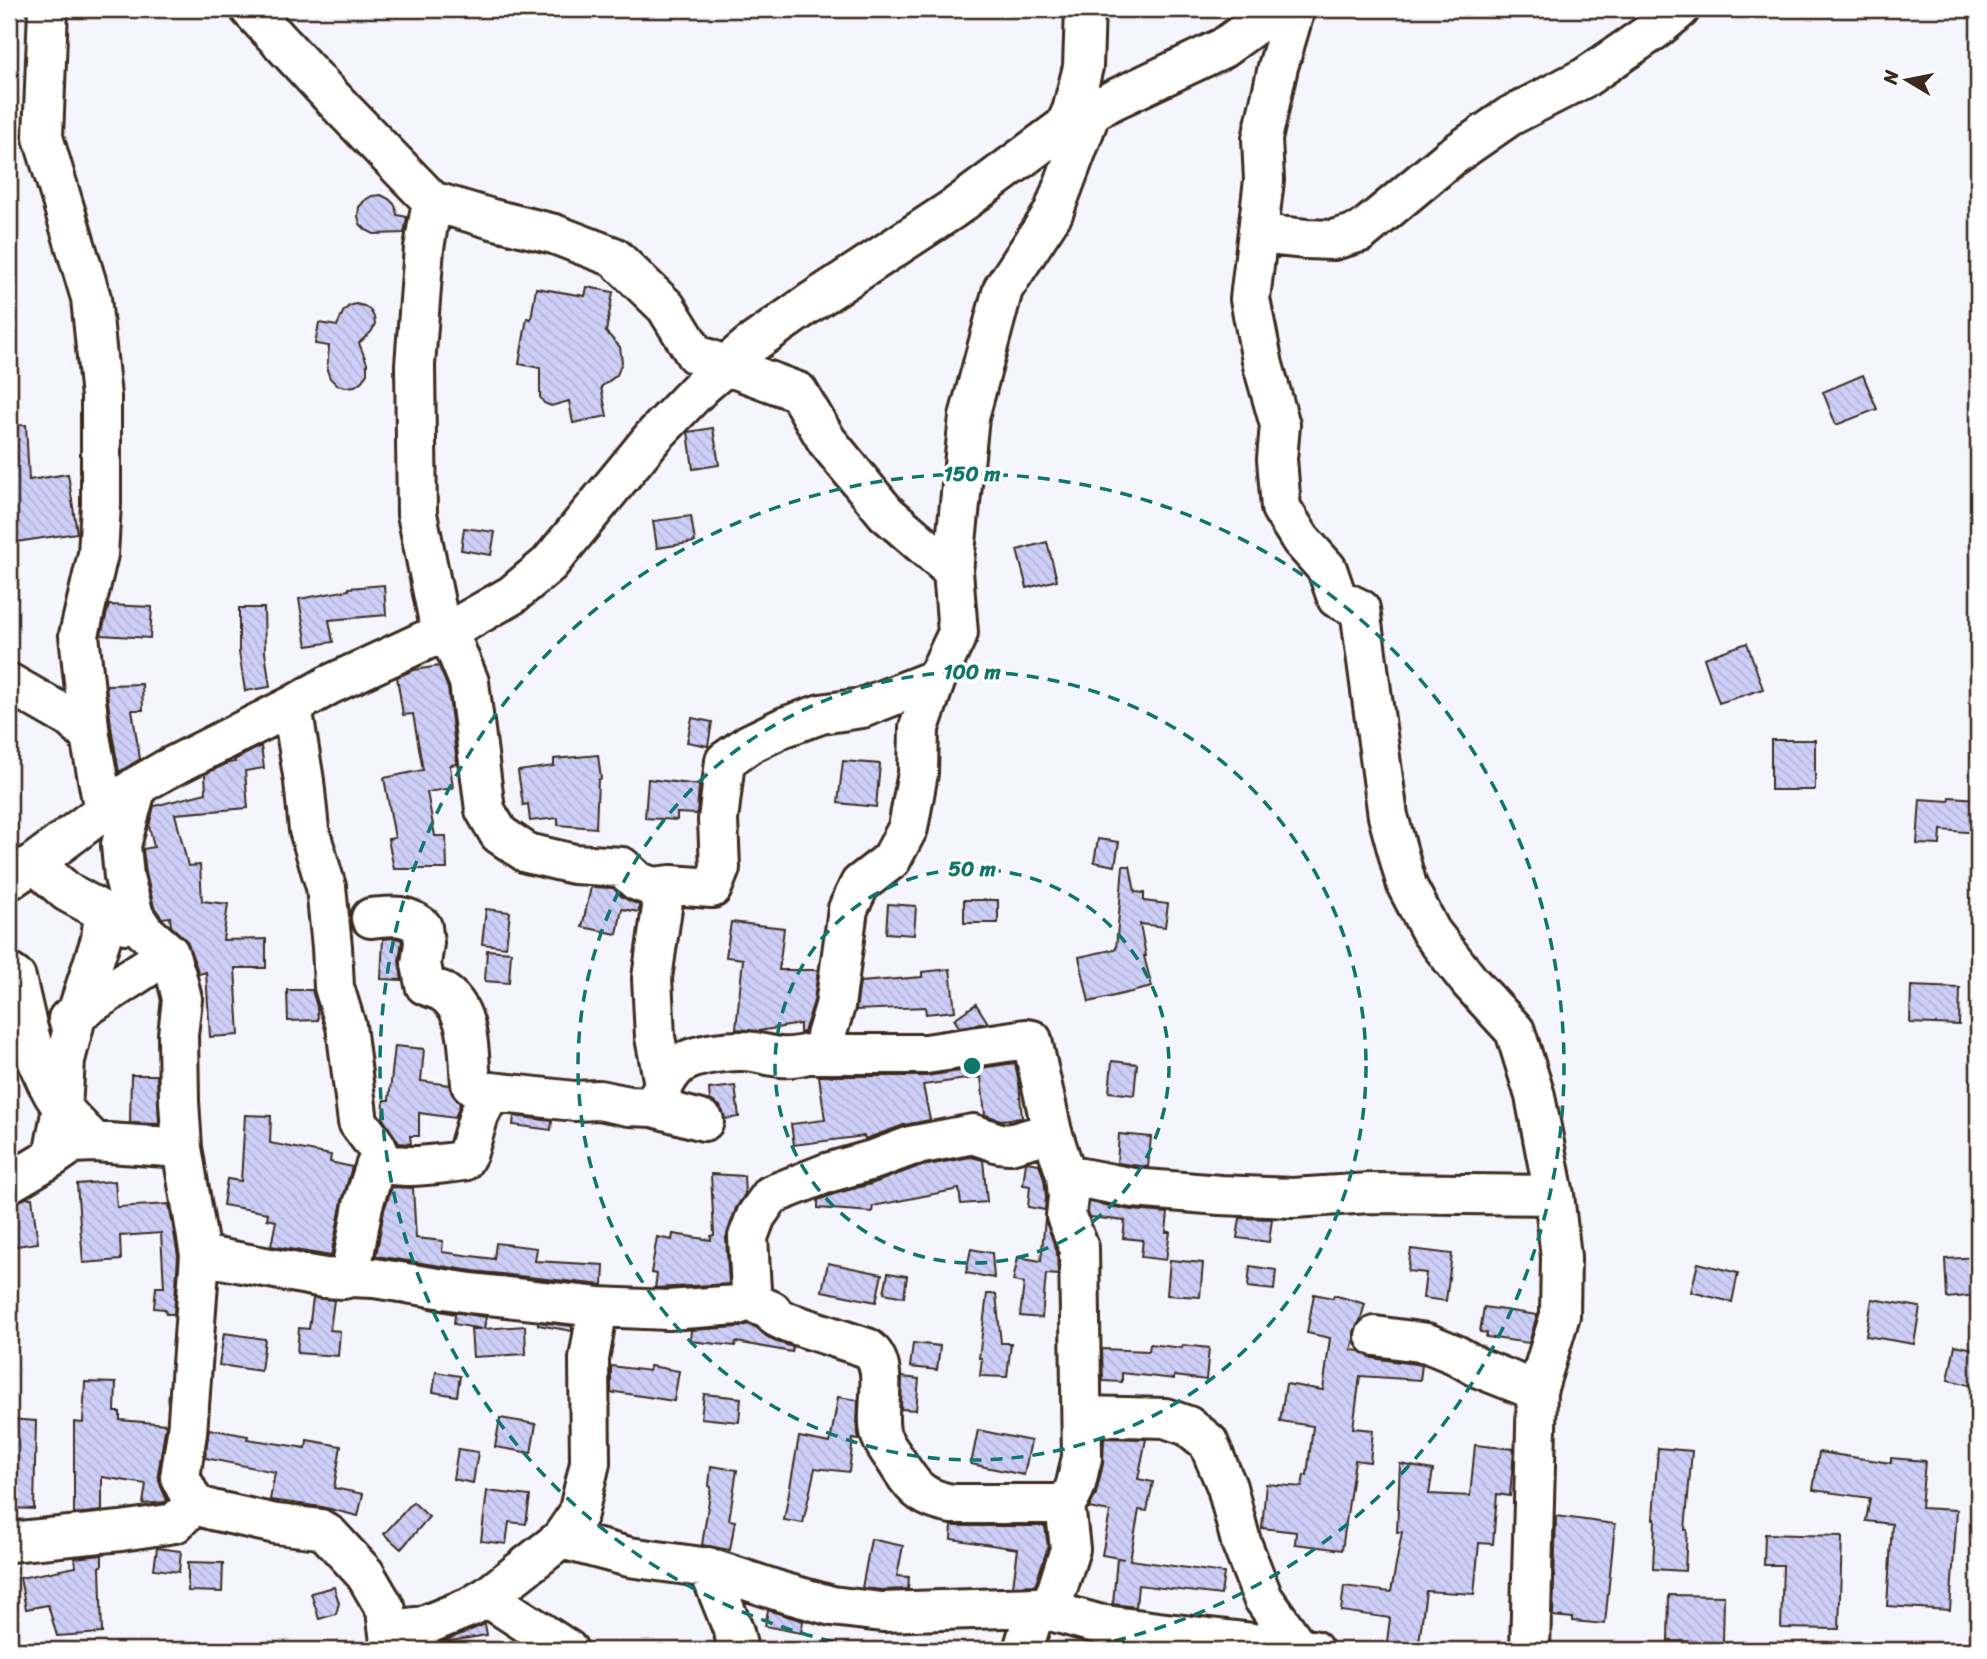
<svg xmlns="http://www.w3.org/2000/svg" width="1987" height="1659" font-family="Sriracha,sans-serif">
	<defs>
		<pattern id="building-back-hatch" width="6" height="6" patternUnits="userSpaceOnUse" patternTransform="scale(1.75)"><rect width="6" height="6" fill="#cecff8"/><path d="M-1 5l2 2M0 0l6 6M5-1l2 2" fill="none" stroke="#b2b2d4"/></pattern>
	</defs>
	<rect width="100%" height="100%" fill="#f5f5fe"/>
	<filter id="ink" filterUnits="userSpaceOnUse"><feTurbulence type="fractalNoise" baseFrequency=".0143" numOctaves="2"/><feDisplacementMap in="SourceGraphic" scale="14" xChannelSelector="R" yChannelSelector="G"/><feConvolveMatrix kernelMatrix="1 2 1 2 8 2 1 2 1" color-interpolation-filters="sRGB"/></filter>
	<g filter="url(#ink)">
		<!-- building -->
		<path fill="url(#building-back-hatch)" stroke="#3b2a1e" stroke-width="2" d="M381 195 389 199 395 205 397 215 407 217 404 233 374 234 366 230 360 224 358 216 359 207 365 200 372 196Z
			M587 287 613 292 606 332 620 347 622 362 617 375 601 387 607 416 573 423 569 401 551 406 544 403 540 397V368L519 364 527 318 531 319 536 288 585 296Z
			M356 304 364 306 370 310 374 317 375 325 371 332 359 343 367 363V373L362 381 355 386 346 387 337 385 330 378 327 370 329 346 315 344 319 323 337 326 343 312 349 306Z
			M1863 375 1877 409 1836 425 1823 392Z
			M26 425 29 480 68 474 77 533 9 543V426Z
			M713 428 719 465 693 469 688 432Z
			M691 516 695 542 657 548 653 521Z
			M464 528 495 532 491 555 461 550Z
			M1047 542 1057 580 1027 588 1017 550Z
			M384 585 386 615 329 620 333 642 307 646 299 599 349 590V588Z
			M109 605 152 607 150 638 101 635Z
			M239 608H264L265 652 270 687 245 691 239 652Z
			M1747 643 1763 689 1719 703 1704 658Z
			M439 666 448 688 457 764 450 765 453 788 427 792 435 836H446L447 869H394L388 839 395 838 384 778 423 770 413 714 403 715 397 677 414 670Z
			M142 684 143 710H132L140 759 119 772 112 733 106 685Z
			M692 718 712 722 708 746 687 742Z
			M1771 740H1815V790H1771Z
			M261 746 264 768 245 771 248 808 175 814 188 866 200 865 202 901 228 904 223 940 266 939V968H235L239 1035 210 1037 206 972 199 974 187 941 171 926 170 917 162 918 154 907 146 873 143 849 154 847 149 826 154 806 206 793 205 774 228 763 235 762 234 760Z
			M598 755 601 779 598 780 596 828 558 825V818L530 821 528 804 523 805 518 771 554 766V759Z
			M843 761 880 764 876 807 838 803Z
			M648 779 699 785 697 814 677 813V820L645 818Z
			M1950 797 1978 799V833L1941 830 1940 845 1917 844 1920 799 1949 801Z
			M1098 839 1119 842 1115 866 1094 862Z
			M1123 866H1130L1135 892 1144 893V901L1168 904 1165 927 1140 924 1146 956H1144L1152 987 1089 1002 1079 957 1116 949Z
			M591 887 613 888 622 897 639 905V912L622 909 617 934 582 927Z
			M964 900H998V923H964Z
			M888 904 916 906 914 935 886 933Z
			M486 909 510 912 506 947 482 944Z
			M731 922 784 928 779 970H818L814 1001 804 1032 800 1033V1024L759 1031 736 1029 743 959 726 957Z
			M395 938 402 940 399 961 402 980 381 979 383 939Z
			M487 950 511 952 509 983 485 981Z
			M950 969 955 1011 926 1014 925 1007 856 1010 860 982 922 977V972Z
			M1911 986 1960 988 1959 1025 1910 1023Z
			M287 990H312L317 1007 318 1020 288 1021Z
			M976 1004 988 1023 959 1027 954 1019Z
			M395 1046 424 1049 421 1081 449 1085 452 1094 460 1104 455 1118 419 1113V1136H410L411 1144 399 1143 383 1119 384 1100H389Z
			M1112 1061 1137 1064 1134 1095 1109 1092Z
			M1015 1063 1019 1083 1022 1118 1001 1120 985 1115 981 1077 923 1085 930 1120 904 1125 865 1139 864 1136 794 1145 791 1124 825 1120 819 1076H926Z
			M131 1075H157L159 1124 130 1123Z
			M735 1086 739 1117 725 1119 720 1106 710 1100 709 1089Z
			M245 1115 271 1116 270 1143 331 1155 330 1162 352 1167 342 1201 331 1256 271 1246 276 1221 267 1219 268 1213 223 1205 227 1179 241 1181Z
			M514 1116 552 1121 551 1130 513 1125Z
			M1119 1134 1151 1137 1148 1167 1117 1163Z
			M971 1157 983 1160 987 1202 961 1204 959 1189 873 1206 872 1212 818 1208V1200L834 1194 871 1184 917 1167Z
			M1026 1162 1039 1164 1044 1179 1046 1197 1045 1210 1028 1207 1030 1186 1023 1185Z
			M711 1174 744 1176 745 1194 736 1208 726 1238 729 1284 655 1288 657 1274 651 1273 657 1237 672 1240 673 1234 711 1240V1236L714 1235Z
			M115 1181 117 1207 169 1204 178 1256 174 1314H166L165 1309 154 1308 156 1287H164L161 1233 120 1236 121 1260 83 1263 77 1184Z
			M392 1187 413 1188 416 1238 443 1241 442 1252 494 1259 496 1243 537 1248 535 1261 604 1265 603 1285 473 1271 376 1256 384 1210Z
			M26 1198H32L38 1243 9 1247V1205Z
			M1089 1202 1131 1210 1168 1213 1166 1232H1170L1166 1260 1141 1257 1143 1240 1123 1238 1125 1221 1090 1217 1088 1213Z
			M1045 1218 1057 1252 1058 1275 1046 1274 1042 1318 1020 1316 1024 1283 1013 1281 1018 1257 1041 1261Z
			M1240 1218 1272 1219 1269 1242 1237 1238Z
			M971 1249 992 1253 994 1278 966 1273Z
			M1411 1249 1452 1254 1446 1301 1423 1298 1426 1273 1408 1271Z
			M1978 1257V1295L1947 1298 1945 1259Z
			M1170 1260 1203 1263 1200 1297 1167 1295Z
			M828 1263 882 1274 876 1302 822 1291Z
			M1698 1263 1738 1273 1732 1302 1691 1292Z
			M1250 1266 1276 1270 1274 1290 1248 1287Z
			M888 1273 907 1276 904 1297 884 1293Z
			M987 1294H996L1001 1343H1011L1007 1377 980 1376 982 1358H979Z
			M1314 1294 1333 1298 1334 1295 1365 1304 1360 1321 1354 1332V1339L1351 1350 1360 1351 1372 1358 1422 1365 1420 1380 1360 1376 1353 1428 1373 1430 1370 1462 1355 1460 1342 1550 1295 1544 1296 1532 1262 1528 1266 1484 1302 1487 1304 1475H1307L1313 1426 1280 1421 1286 1384 1323 1390 1330 1338 1307 1333Z
			M313 1298 334 1300 330 1330 340 1331 338 1356 297 1353 299 1328 309 1329Z
			M1872 1299 1920 1307 1914 1344 1866 1336Z
			M1484 1307 1537 1315 1529 1343 1486 1337 1487 1333 1480 1332Z
			M425 1308 486 1317 484 1329 525 1326 526 1354 473 1357 471 1329H482L454 1324 455 1314Z
			M538 1322 572 1326V1331L538 1325Z
			M748 1324 757 1328 766 1336 774 1341 793 1347 792 1352 736 1342 735 1346 690 1341 691 1330 740 1327Z
			M224 1333 265 1339 261 1371 219 1365Z
			M913 1343 940 1346 937 1370 910 1367Z
			M1150 1344 1182 1348 1183 1345 1209 1348 1206 1380 1174 1376V1379L1122 1373V1382L1103 1381 1102 1349 1149 1351Z
			M1955 1345 1978 1350V1387L1948 1380Z
			M611 1366 649 1371 650 1366 679 1371 674 1401 616 1392 615 1394 611 1393Z
			M436 1372 460 1376 457 1396 433 1392Z
			M902 1377 919 1379 916 1410 901 1409Z
			M85 1382 116 1383 115 1412H120V1420L166 1424 158 1474 161 1487 167 1500 165 1502 143 1504 146 1484 102 1477V1511L74 1514V1422L83 1423Z
			M704 1394 741 1398 739 1422 701 1418Z
			M838 1397 858 1400 857 1426 859 1440 853 1439 849 1472 815 1468 803 1523 784 1520 799 1437 830 1443Z
			M500 1418 536 1424 531 1453 495 1447Z
			M9 1419 36 1421 34 1509 9 1508Z
			M209 1429 248 1436 247 1439 306 1448 307 1440 341 1446 334 1488 363 1494 358 1516 322 1507 270 1500 275 1472 205 1458Z
			M978 1430 1031 1441 1024 1475 971 1464Z
			M1104 1438 1146 1439 1138 1479 1153 1482 1147 1511 1139 1510 1130 1560 1224 1573 1221 1595 1138 1585 1136 1607 1113 1604 1117 1558 1124 1559 1102 1555 1110 1512 1089 1508 1096 1494 1103 1464Z
			M1475 1445 1514 1449 1510 1496 1497 1494 1493 1544 1479 1543 1474 1594 1426 1591 1418 1650H1386L1390 1618 1341 1611 1344 1586 1391 1592 1402 1532H1397L1400 1464 1433 1470 1429 1494 1470 1496Z
			M1658 1448 1692 1451 1685 1530H1687L1685 1571 1653 1569 1655 1519H1653Z
			M458 1449 478 1452 473 1483 453 1479Z
			M1819 1452 1891 1463V1458L1925 1461 1921 1508 1957 1510 1950 1610 1887 1606 1892 1524 1866 1521 1870 1498 1813 1490Z
			M711 1466 737 1470 729 1520 735 1521 730 1550 702 1545 711 1487 709 1486Z
			M487 1491 530 1496 526 1524 509 1522 506 1544 481 1541Z
			M413 1502 429 1517 401 1549 384 1534Z
			M1556 1516 1615 1524 1605 1624 1573 1621V1618L1553 1616Z
			M952 1526H1045L1048 1547 1035 1585 1013 1586 1018 1549 951 1539Z
			M1765 1534 1842 1536 1839 1629 1781 1628 1783 1565H1764Z
			M871 1539 903 1546 897 1576 909 1577 908 1589 883 1590 862 1588Z
			M157 1548 181 1551 179 1572 154 1569Z
			M102 1555V1566H100L102 1633 57 1636 48 1605 26 1609 20 1578 76 1567 75 1558Z
			M188 1562 223 1563 222 1592 188 1591Z
			M334 1587 339 1603 336 1614 319 1619 311 1593Z
			M1669 1595 1724 1596 1723 1642 1668 1641Z
			M768 1610 803 1621 801 1633 765 1626Z
			M485 1624 487 1635 439 1643 478 1627Z"/>
		<g fill="none" stroke-linecap="round" stroke-linejoin="round">
			<defs>
				<path id="minor" d="M48 9 43 137 91 298 101 397V504L98 554 79 635 90 736 104 811
					M250 9 342 108 432 201 492 219 554 234 614 257 666 307 695 354 798 392 827 441 886 513 953 571
					M1295 9 1278 67 1262 139 1264 180 1250 299 1263 365 1280 425 1277 459 1281 508 1301 540 1327 569 1337 598 1360 609 1388 816 1407 886 1431 932 1470 982 1515 1031 1535 1096 1554 1195 1561 1257 1560 1315 1537 1391
					M1065 126 1072 111 1083 67 1085 9
					M432 201 424 248 415 365 417 514 441 632 455 648 469 682 485 810 499 834 527 853 574 864 622 867 637 881 653 887 663 901 652 978 655 1037 664 1084
					M1259 234 1306 239 1333 240 1361 232 1451 157 1510 116 1586 77 1656 29 1680 9
					M9 683 70 718 90 736
					M292 706 304 781 309 830 326 887 332 947 334 987 346 1026 358 1122 376 1146 384 1164
					M137 786 121 845 124 877 134 916 144 931 169 953 177 978 182 999 178 1035 179 1101 182 1148 200 1255 187 1433 180 1477 194 1504 212 1510 276 1524 320 1529 329 1535 365 1574 386 1610 391 1650
					M34 863 67 892 126 924
					M9 880 34 863 137 786 165 770 292 706 329 685 463 623 512 595 549 564 653 437 702 386 750 345 810 303 953 209 1065 126 1111 101 1223 48 1277 9
					M653 887 671 885 712 888 720 868 718 820 725 761 749 744 784 727 821 714 862 708 936 679
					M371 918C391 916 405 913 422 927L424 943 421 964 425 985C430 987 436 989 441 991 472 1009 468 1053 471 1084L478 1090 491 1092
					M9 973 16 978C27 1024 33 1066 61 1106 70 1119 83 1130 94 1142
					M68 1019 169 953
					M824 1054 826 1036 835 1006 848 909 860 884 891 860 908 828 918 773 919 728 936 679 958 633 953 571 969 417 1003 289 1053 213 1091 112
					M53 1157 62 1108 65 1060 77 1013 101 939 104 913
					M1066 1175 1133 1188 1220 1195 1293 1198 1370 1193 1554 1195
					M9 1183 53 1157 73 1143 94 1142 182 1148
					M200 1255 324 1278 344 1279 350 1277 374 1278 470 1293 598 1307
					M350 1277 363 1205 375 1167C387 1163 398 1166 410 1166 428 1166 445 1163 463 1161L468 1152 479 1115 491 1092 574 1101 599 1100 629 1106 653 1107 704 1121
					M747 1300 751 1290 748 1237 756 1216 771 1195 827 1173 876 1159 911 1146 973 1134 999 1143 1010 1144 1052 1132
					M1375 1336 1427 1343 1454 1354 1479 1368 1537 1391 1530 1650
					M1082 1416 1165 1418 1188 1426 1208 1442 1227 1487 1241 1542 1263 1598 1298 1647
					M561 1539 629 1557 709 1568 782 1592 832 1606 882 1612 1036 1607 1048 1609 1057 1590 1070 1549 1065 1504C1079 1487 1076 1478 1082 1458L1079 1248 1066 1216 1068 1197 1066 1175 1052 1132 1032 1040 1026 1039 926 1054H808C784 1060 777 1057 754 1052 736 1049 695 1053 679 1065 667 1075 660 1093 653 1107
					M9 1542 121 1531 175 1523 194 1504
					M708 1567 734 1632 738 1650
					M487 1597 568 1650
					M389 1630 423 1626 470 1607 487 1597 561 1539 578 1514 590 1463 589 1359 598 1307 668 1310 738 1305 747 1300 772 1311 776 1317 784 1321 867 1348C892 1366 873 1409 881 1436 884 1444 890 1452 895 1459 912 1486 919 1498 952 1504H1065
					M1023 1650 1036 1607 1098 1624 1158 1632 1313 1650"/>
			</defs>
			<!-- minor casing -->
			<use href="#minor" stroke="#3b2a1e" stroke-width="44"/>
			<!-- minor -->
			<use href="#minor" stroke="#fff" stroke-width="38"/>
		</g>
	</g>
	<!-- distance rings -->
	<g fill="none" stroke="#0f766e" stroke-width="3.5" stroke-dasharray="12 9">
		<circle cx="972" cy="1066" r="197"/>
		<circle cx="972" cy="1066" r="394"/>
		<path d="M874 1650A592 592 0 1 1 1070 1650"/>
	</g>
	<circle cx="972" cy="1066" r="10" fill="#0f766e" stroke="#fff" stroke-width="3.5"/>
	<g font-size="21" text-anchor="middle" font-weight="bold" fill="#0f766e" stroke="#fff" stroke-width="7" stroke-linejoin="round" paint-order="stroke">
		<text x="972" y="481">150 m</text>
		<text x="972" y="679">100 m</text>
		<text x="972" y="876">50 m</text>
	</g>
	<!-- margin -->
	<rect width="1987" height="1659" fill="none" stroke="#fff" stroke-width="35"/>
	<rect x="18" y="18" width="1952" height="1624" fill="none" stroke="#3b2a1e" stroke-width="2.5" filter="url(#ink)"/>
	<!-- north arrow -->
	<g transform="translate(1907 80) rotate(280)" stroke="#ffffff" stroke-width="5" paint-order="stroke">
	<path d="M0-5L12 26L0 18L-12 26Z" fill="#3b2a1e"/>
	<text y="-10" font-size="19" font-weight="bold" text-anchor="middle" fill="#3b2a1e">N</text>
	</g>
</svg>
